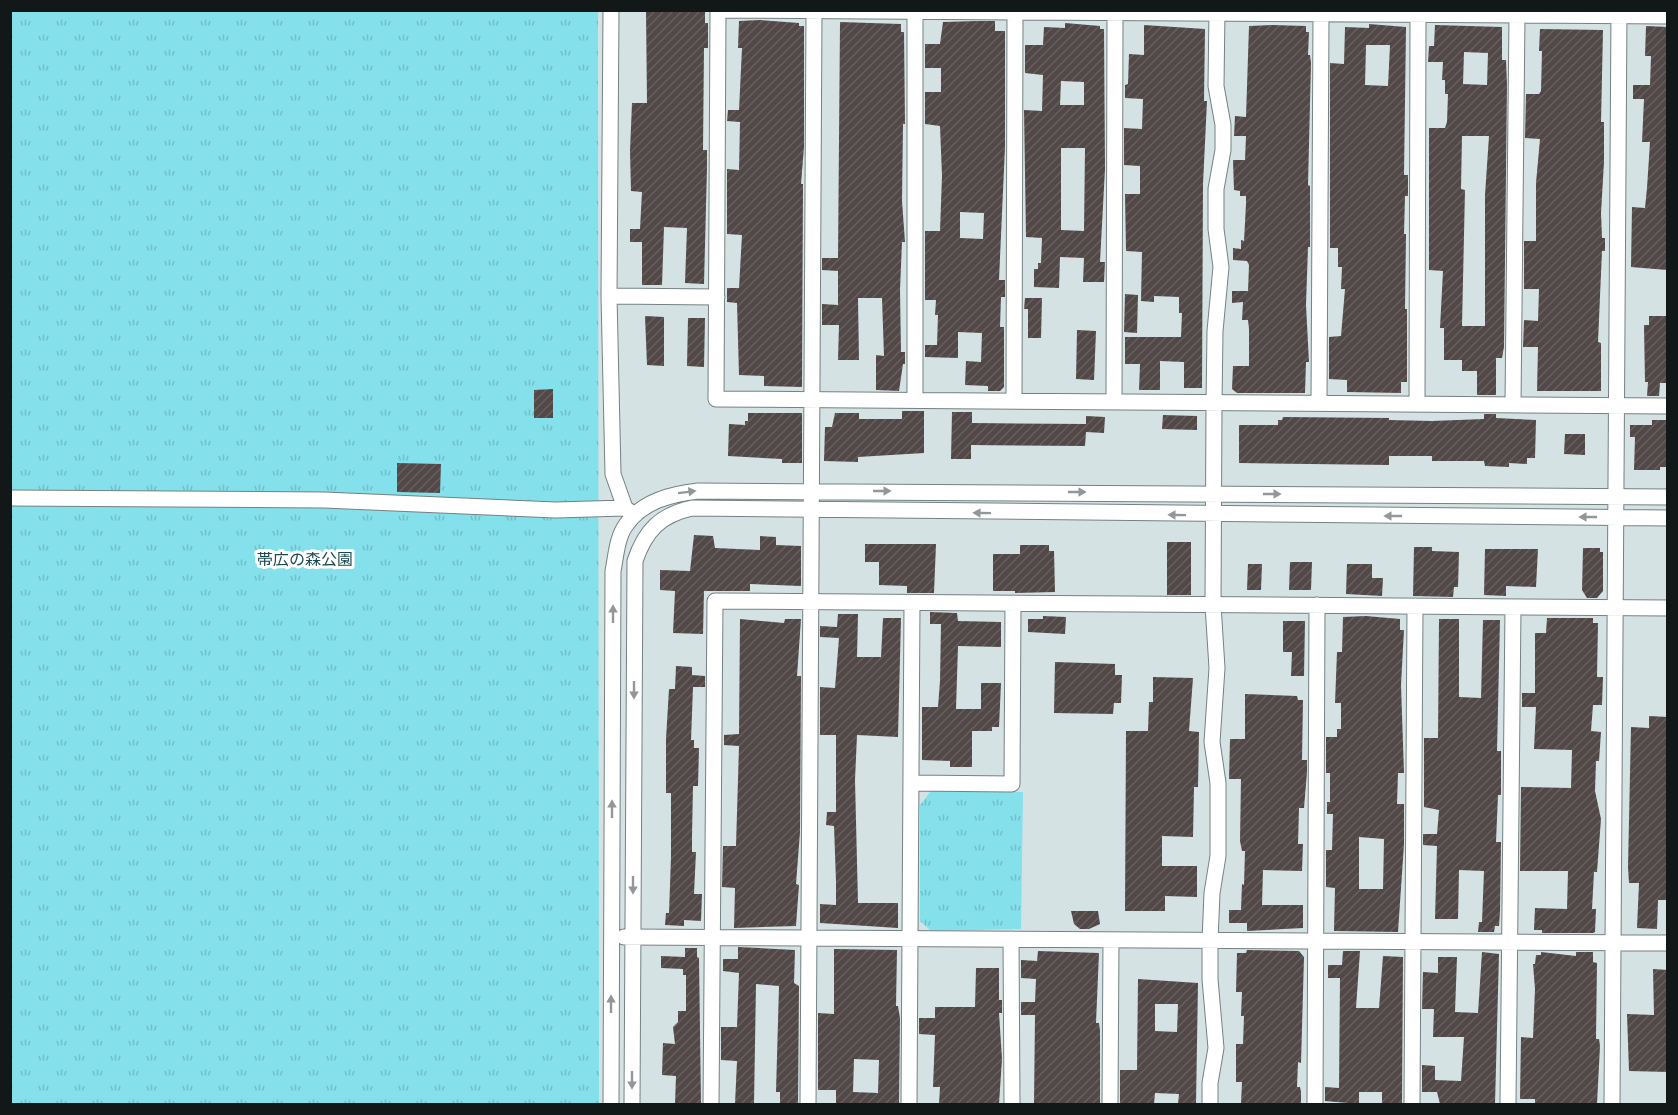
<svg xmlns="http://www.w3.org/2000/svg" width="1678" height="1115" font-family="Commissioner,'Noto Sans JP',sans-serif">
	<defs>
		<pattern id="park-tufts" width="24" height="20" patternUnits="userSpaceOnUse" patternTransform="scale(1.5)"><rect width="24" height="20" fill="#84e0eb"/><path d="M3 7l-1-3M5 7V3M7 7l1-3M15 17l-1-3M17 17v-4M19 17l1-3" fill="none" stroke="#71bfc9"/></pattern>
		<pattern id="building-hatch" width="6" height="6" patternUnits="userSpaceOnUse" patternTransform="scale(1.5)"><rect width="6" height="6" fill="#534848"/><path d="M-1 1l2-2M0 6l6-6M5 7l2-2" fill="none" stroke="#675f5f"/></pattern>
	</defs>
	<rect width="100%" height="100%" fill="#d4e2e4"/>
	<!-- park -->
	<path fill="url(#park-tufts)" d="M10 11H598L599 1104H11Z
		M931 791 1023 792 1021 929 931 931 920 921V805Z"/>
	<!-- building -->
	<path fill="url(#building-hatch)" fill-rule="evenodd" d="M646 10H705V23H708V48H704L703 150H707V168L704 284 685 283 687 228 664 227 662 285H642V242H630V229H640L642 192 631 191 630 151 632 103H647Z
		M760 20 799 23V26H804V147L801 184H803L802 387 764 386V376L739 375 737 303 727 302V288H739L742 235 727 234V169L739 170 740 122 727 121 728 110H739L742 48H738L739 21Z
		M977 21H995V31H1005V147L999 280H1005V297H1001L1000 327H1004V387L1000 391H988V386L965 385 966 361 981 362 982 333 958 332V358L925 357V345H937L938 315H935L936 300H925V231H940L942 176 940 126 925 124V92H941V68H925V44H940L943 22ZM960 212 984 213 983 239 960 238Z
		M840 22 901 24V32H904L905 124H903L902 201 905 242H902L900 290 901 352H905V364H903L899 391 876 390V355L884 356 882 298H858L859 360H838L839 325H822V304L838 305V271L822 270V258H838Z
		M1065 23 1100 26V29H1104L1105 169 1100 262H1105L1104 282H1083L1084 258 1060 257 1059 288 1034 287V269H1038V263H1041L1042 238 1026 237 1024 110 1042 111 1043 75 1025 73V45H1043L1044 27 1065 28ZM1061 81 1084 82V105H1060ZM1061 148H1085L1084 231 1061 230Z
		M1369 24 1406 27 1404 175H1408V196H1405L1404 234H1406L1405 309H1407V382H1401V393L1347 392V380L1329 379V337L1341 336 1345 289H1341L1342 267H1338V248H1330V63L1344 64 1345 27 1369 28ZM1366 45H1390L1388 86 1365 85Z
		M1144 25 1205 29 1204 101H1207L1203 184 1202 388H1184V362L1160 361V390H1139L1140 364H1125V337H1181L1182 313H1179V297L1154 296V302L1141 301 1142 252 1126 251 1125 194H1140V166L1124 165V128L1142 129 1143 99 1125 98V85L1128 84 1129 54 1144 55Z
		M1272 25 1306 26V32H1309L1308 55H1310L1311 63 1308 185 1310 186V247H1308L1306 305 1309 362H1306L1305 393H1237L1232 389 1233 366H1249V329L1248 320H1242L1243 302 1232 303V291H1248L1249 265 1247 261 1233 260V248L1241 249V240L1244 241 1246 204V196H1240V191L1234 190 1233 160H1245L1246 136H1234L1235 116 1246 117 1249 26Z
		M1435 25 1502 27V60H1506L1507 85 1504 347 1502 358H1496V395H1477V371H1462V360H1444V328H1440L1443 271 1429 270V128H1445L1447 122 1448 94H1445V80H1442L1443 62H1428L1429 46H1434ZM1464 52 1488 53 1487 85 1463 84ZM1462 136H1489L1485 195V326H1462L1465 190 1461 189Z
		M1646 26 1668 27 1667 270 1631 267 1632 207 1645 208 1647 188 1650 142H1642L1644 99H1633V85H1650L1651 56H1645Z
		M1540 29 1603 30 1601 122H1604V162L1601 213 1602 238H1605V251H1602L1598 342 1601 343V391H1537L1538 347H1523L1524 320 1538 321 1539 289H1524V241H1536V183L1540 139 1525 138 1526 94H1539L1541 91 1542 51H1539Z
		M1125 294 1138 295 1137 333 1124 332Z
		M1025 298H1042L1041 338H1028V309H1024Z
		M645 316 664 317V366L647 365Z
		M1649 316H1668V383H1660L1659 396H1647L1648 382H1645L1644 325H1649Z
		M688 318H705L704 367 687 366Z
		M1077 330 1096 331 1094 380 1076 379Z
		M553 389V418H534V390Z
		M902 411H924V453L858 457V462L824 461 825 427H832L835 413H859V419H902Z
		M952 412H972V423L1086 424V416L1105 417 1104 433 1086 432 1085 446 971 445V459H951Z
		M748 413H802V463H782V459L728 456 729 424 745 425V421H748Z
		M1484 414H1496V418L1536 420 1535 458H1527V464L1509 463V467L1485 466 1484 461H1432V456H1389V465L1239 463V425H1278V420H1282L1283 417 1389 418V420L1432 421 1484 419Z
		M1163 415 1197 416V430L1162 429Z
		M1652 420H1668L1666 467H1660V470H1634L1635 437H1630V425H1652Z
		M1565 434H1585V455L1564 454Z
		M397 463 441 464 440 493 397 492Z
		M694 535 713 536 715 548 760 550V536L776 537V545L801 546V586L750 584V591H704L703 634 673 633 675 591 660 590V570L690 571Z
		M1167 542H1191V595H1167Z
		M865 544H936L934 593H907V586L879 585V562H865Z
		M1020 545H1049V551H1054L1055 592 1015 593V591H993V554H1020Z
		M1414 547H1432V551L1459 552 1458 587H1454L1453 597 1413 596Z
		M1583 548H1600V552H1603V591L1597 598H1587L1582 590Z
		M1485 549H1538L1536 587 1506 586V596L1484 595Z
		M1290 562H1312L1311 590H1289Z
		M1248 564H1262L1261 590H1247Z
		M1347 564H1372V578H1383L1382 596 1346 594Z
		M930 612 957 613 958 621 1001 622V647L958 646 956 709H981V683H1001L999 727H992V731H972V767H950V761L922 760V707H938L940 681 941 624H930Z
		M838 614H858L857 657H881L883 618H901L898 737 857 735 855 780 858 903H898V928L820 923V904L836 905V881L834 826 826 825 827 812H836V735H820V687L835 688 839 638 820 637V626L837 627Z
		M1043 616 1066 617 1065 634 1028 632V619H1043Z
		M1366 616 1400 619V630H1404L1401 685 1404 773H1398L1397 804H1404V844L1398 932 1334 931 1335 888 1326 887V850H1332L1333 814H1327V802H1330V773H1326V737H1337V729H1341V703H1335L1337 652H1342L1343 617ZM1359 837 1384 839 1383 889H1359Z
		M1547 618H1593V623H1598L1597 677H1603L1602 705H1593L1591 731 1601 732 1599 761H1596L1595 791 1601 819 1597 872H1594L1592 909H1596L1595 932 1593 933H1542V930H1534L1535 908 1567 909 1568 871H1520L1521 787 1571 788 1572 750 1534 749 1536 707H1522V693H1535V633H1546Z
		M740 619 784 623 785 619H801L797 676H801L800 832 796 884 799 885 796 926 734 928 735 888 722 887 723 846H736L739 746 724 745V735L739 734Z
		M1439 619H1459V697L1481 698 1483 620H1500L1497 751H1501V795H1498L1496 842H1501L1500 912 1499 926H1495L1494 932H1478L1479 922H1482L1484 871 1459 870 1458 919H1435L1437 846 1423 845V834H1437L1439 810 1424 807V738H1438Z
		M1283 621H1305L1304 676H1291L1292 652H1283Z
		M1055 662 1115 664V675H1122L1121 703H1114L1113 714 1054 713Z
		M676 666 692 667V675L705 676V687H693L691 740H694V748H699L698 786H693L692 836V852H696L694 894H702L701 921 684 920V926L665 925 666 913H669L671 857V793H666V739L669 689H675Z
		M1153 677 1193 678 1189 731 1199 732 1198 787H1194L1193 837 1162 836V866H1197V897L1165 896V911H1125L1126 731H1148L1149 702H1153Z
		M1245 694 1297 696 1298 700H1303L1302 760H1307V772L1304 808H1299L1298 844H1303L1302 871 1263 870 1262 905H1303V928L1247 931V923H1229V910H1241L1242 884 1244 885 1245 851H1242L1240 841 1241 779H1229L1230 739H1245Z
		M1649 716 1668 717V900H1658L1657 929 1637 928 1639 883H1629L1628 867 1631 727 1649 728Z
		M1071 911H1098L1100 924 1089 929H1080L1074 924Z
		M738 947 795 950 794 983 799 986 798 1104H780V1092H776L779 986 756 984 754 1104H735L737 1061 721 1060V1027H737L739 973 723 971V959H738Z
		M685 948H697V957L699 958 701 1104H675L676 1076 662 1075 663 1043 675 1044 673 1027 678 1022V1011H686V975H683V969L661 968V956L685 957Z
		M834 949 897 950 896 1006H898L900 1018 899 1104H836V1090H818V1013L834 1014ZM854 1059 879 1060 878 1093 853 1092Z
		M1247 950 1299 951 1304 957 1301 1063 1298 1062 1297 1087H1300L1301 1092V1104H1241L1242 1082H1236V1044H1243L1244 1016H1241L1242 992H1236L1237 953H1246Z
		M1038 951 1099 953 1096 1023H1099L1100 1031V1104H1034L1035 1015H1021V1002H1035L1036 979 1021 978V960L1037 961Z
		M1343 951H1360L1356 1008H1379L1383 956 1403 957 1402 1104H1382V1092H1359V1104L1325 1101V1087L1339 1088 1340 978H1328V965H1342Z
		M1482 952 1499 954 1495 1104H1440L1437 1092H1422V1065L1435 1066V1080L1461 1081 1464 1037H1433L1434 1009H1422L1423 972 1438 973V957H1457L1455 1012 1478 1013Z
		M1541 952 1576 956V952H1593V962L1597 963 1596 1039H1599L1600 1046 1597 1104H1535V1099H1520L1521 1037 1533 1038 1535 989 1533 964H1535L1536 955H1541Z
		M976 968H999V1000H1002V1013H999L1002 1059 999 1104H939L940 1087H933L935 1035 919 1034V1018H935V1007H975Z
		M1653 969 1668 970V1072L1629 1071 1627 1014 1654 1015Z
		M1138 979 1198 983 1196 1104H1178L1179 1094 1155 1093 1154 1104H1120V1070H1137ZM1155 1004H1178L1177 1032 1155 1031Z"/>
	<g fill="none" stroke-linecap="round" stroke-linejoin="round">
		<defs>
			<path id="minor" d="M611 10 609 296 613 474 625 508 632 513
				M1668 16 718 10 716 399 1668 406
				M609 296 717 297
				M1014 399 1015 13
				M915 400V12
				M1114 402 1115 14
				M1319 403 1321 15
				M1417 404 1418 15
				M1513 404 1517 16
				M10 498 324 500 556 510 625 508
				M912 783 1012 784 1013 603
				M624 937 1668 943
				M1011 939 1012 1104
				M611 1104 613 571C616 556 617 537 626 525 642 501 672 494 698 491L1668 497
				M632 1104 635 561C645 531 660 515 692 508L1668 518
				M711 1104 715 601 1668 608
				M808 1104 814 13
				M909 1104 912 603
				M1110 1104 1111 940
				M1210 1104V1083L1216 1048 1210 979V941L1212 893 1218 856V783L1212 742 1217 668 1213 605 1214 404 1215 331 1221 267 1216 229V189L1223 150V125L1216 86 1217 10
				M1315 1104 1317 605
				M1412 1104 1415 606
				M1508 1104 1513 607
				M1612 1104 1619 10"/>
		</defs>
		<!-- minor casing -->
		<use href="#minor" stroke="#758183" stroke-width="17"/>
		<!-- minor -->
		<use href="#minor" stroke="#fff" stroke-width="15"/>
	</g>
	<!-- one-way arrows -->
	<defs><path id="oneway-solid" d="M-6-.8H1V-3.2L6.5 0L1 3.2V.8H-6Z" transform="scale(1.5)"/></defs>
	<g fill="#949797">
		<use href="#oneway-solid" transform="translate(882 491)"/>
		<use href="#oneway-solid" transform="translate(687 492) rotate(-7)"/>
		<use href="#oneway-solid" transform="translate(1077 492)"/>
		<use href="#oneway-solid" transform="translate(1272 494)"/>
		<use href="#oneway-solid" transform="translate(982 513) rotate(-179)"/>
		<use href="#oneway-solid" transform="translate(1177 515) rotate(-179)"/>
		<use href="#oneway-solid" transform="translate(1393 516) rotate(-180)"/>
		<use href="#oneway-solid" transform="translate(1588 517) rotate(-180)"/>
		<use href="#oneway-solid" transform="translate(613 614) rotate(-90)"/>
		<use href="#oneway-solid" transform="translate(634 690) rotate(90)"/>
		<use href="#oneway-solid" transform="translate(612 809) rotate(-90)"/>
		<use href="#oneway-solid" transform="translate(633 885) rotate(90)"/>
		<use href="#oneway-solid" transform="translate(611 1004) rotate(-90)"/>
		<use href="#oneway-solid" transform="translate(632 1080) rotate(90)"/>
	</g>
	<g text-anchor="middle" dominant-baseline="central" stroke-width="6" stroke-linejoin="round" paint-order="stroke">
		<!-- park labels -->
		<g font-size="16" fill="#194a4f" stroke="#fff">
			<text x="305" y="558">帯広の森公園</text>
		</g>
	</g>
	<!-- border -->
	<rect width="1678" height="1115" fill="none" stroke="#121717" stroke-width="24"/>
</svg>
